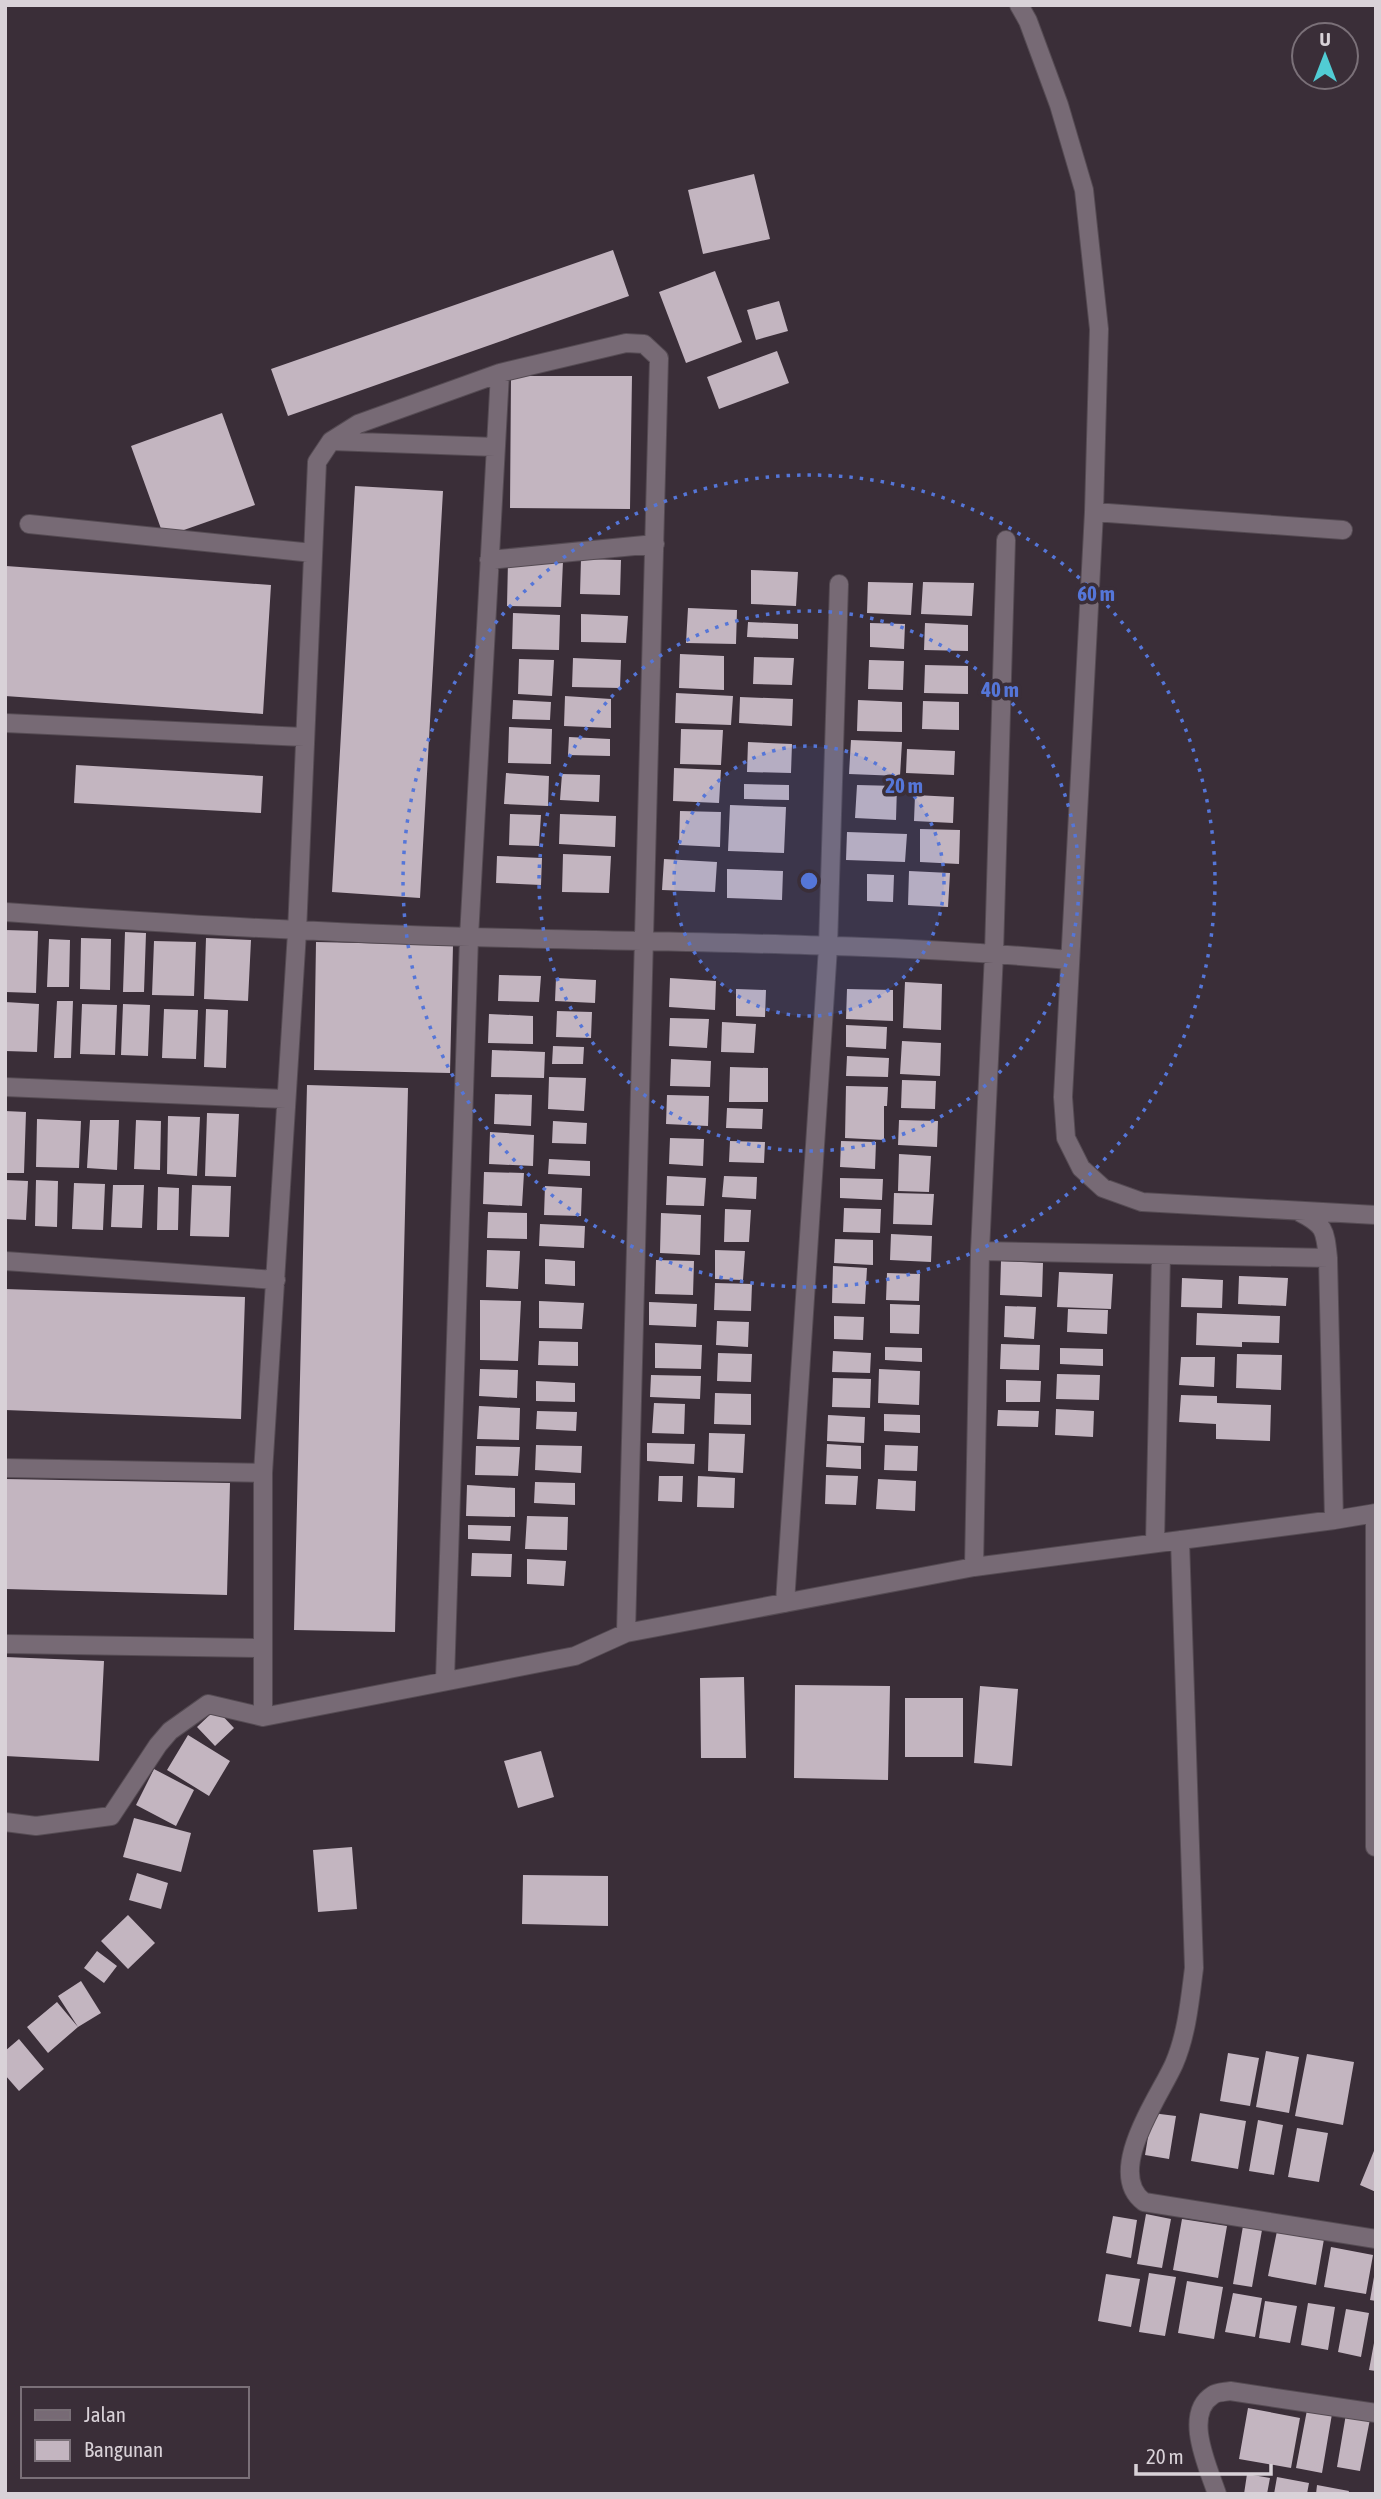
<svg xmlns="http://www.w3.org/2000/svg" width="1381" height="2499" font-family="'Asap Condensed',sans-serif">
	<rect width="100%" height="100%" fill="#3a2e38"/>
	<!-- building -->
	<path fill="#c3b5c0" d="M754 174 770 239 703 254 688 190Z
		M613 250 629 296 288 416 271 369Z
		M715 271 742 342 686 363 659 292Z
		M779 301 788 331 756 340 747 310Z
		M777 351 789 383 719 409 707 377Z
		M511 376H632L630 509 510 508Z
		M222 413 255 505 164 537 131 446Z
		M355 486 443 491 420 898 332 892Z
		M581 559 621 560 620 595 580 594Z
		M508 560 563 561 561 607 507 606Z
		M6 566 271 585 263 714 5 696Z
		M751 570 798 572 796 606 751 604Z
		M868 582 913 583 911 615 867 613Z
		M923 582 974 583 972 616 921 614Z
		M688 608 737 610 736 644 686 643Z
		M513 613 560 615 559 650 512 649Z
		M581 614 628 616 626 643 581 642Z
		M748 622 798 624V639L747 637Z
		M870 623 905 624 904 649 870 647Z
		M925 623 968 625V651L924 650Z
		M680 654 724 656V690L679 688Z
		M754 657 794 658 792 685 753 684Z
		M573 658 621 660 620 688 572 687Z
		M519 659 554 660 552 696 518 694Z
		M869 660 904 661 903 690 868 689Z
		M925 665 968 666V694L924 693Z
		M676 693 733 696 731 725 675 723Z
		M565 696 611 699V728L564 726Z
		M740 697 793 699 792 726 739 723Z
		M513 700 551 702 550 720 512 719Z
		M858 700 902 702V732L857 731Z
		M923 701 959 702V730L922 729Z
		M509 727 552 729 551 764 508 763Z
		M681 729 723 730 721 765 680 764Z
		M569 737 610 739V756L568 755Z
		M851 740 902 742 900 776 849 774Z
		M748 742 792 744 791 773 747 772Z
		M907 749 955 751 954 775 906 773Z
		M76 765 263 776 261 813 74 803Z
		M674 768 721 770 719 803 673 801Z
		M506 773 549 776 548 806 504 804Z
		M562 774 600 775 599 802 560 800Z
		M744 784 789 785V800L744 799Z
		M857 785 897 786 896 820 855 818Z
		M915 795 954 797 953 823 914 821Z
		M730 805 786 807 784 853 728 851Z
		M680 811 721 812 720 847 679 845Z
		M510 814 541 815 539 846 509 845Z
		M560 814 616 816 615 847 559 844Z
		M920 829 960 830 959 864 920 862Z
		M847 832 907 834 905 862 846 860Z
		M563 854 611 856 609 893 562 892Z
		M497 856 542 858 541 885 496 883Z
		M664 859 717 862 715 892 662 890Z
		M727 869 783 871 782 900 727 898Z
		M909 871 950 873 948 907 908 905Z
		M867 874 894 875 893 902 867 901Z
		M5 930 38 931 36 993 5 992Z
		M125 932 146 933 144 992H123Z
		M81 938 111 939 110 990 80 989Z
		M206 938 251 940 248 1001 204 999Z
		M49 939 70 940 69 987H47Z
		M154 941 196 942 194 996 152 995Z
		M316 942 453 945 450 1073 314 1070Z
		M499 975 541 976 539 1002 498 1001Z
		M556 978 596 980 595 1003 555 1001Z
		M670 978 716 981 715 1010 669 1007Z
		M905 982 942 984 941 1030 903 1028Z
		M736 989 766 990 765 1017 736 1016Z
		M847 989 893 990V1021L846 1019Z
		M57 1001H73L71 1058H54Z
		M5 1002 39 1004 37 1052 5 1051Z
		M82 1004 117 1005 115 1055 80 1054Z
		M123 1004 150 1005 148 1056 121 1055Z
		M164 1009 198 1010 196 1059 162 1058Z
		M206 1009 228 1010 226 1068 204 1067Z
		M557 1011 592 1012 591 1038 556 1037Z
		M489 1014 533 1016V1044L488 1043Z
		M670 1018 709 1019 707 1048 669 1046Z
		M722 1022 756 1024 754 1053 721 1052Z
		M846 1025 887 1027 886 1049 846 1047Z
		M902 1041 941 1043 940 1076 900 1074Z
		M553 1046 584 1047 583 1064H552Z
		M492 1050 545 1052 544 1078 491 1077Z
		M847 1056 889 1058 888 1077 846 1076Z
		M671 1059 711 1061 710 1087 670 1086Z
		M730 1067 768 1068V1102H729Z
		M549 1077 586 1078 584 1111 548 1109Z
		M902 1080 936 1081 935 1109 901 1108Z
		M307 1085 408 1088 395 1632 294 1630Z
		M846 1086 888 1087 887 1106H884V1140L845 1138Z
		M495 1094 532 1095 531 1126 494 1124Z
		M667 1095 709 1096 708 1126 666 1124Z
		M727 1108 763 1109 762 1129 726 1128Z
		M5 1111 26 1112 24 1173H5Z
		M207 1113 239 1114 236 1177 205 1176Z
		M168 1116 200 1117 197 1176 167 1174Z
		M37 1119 81 1121 79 1168 36 1167Z
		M90 1120H119L117 1170 87 1168Z
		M136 1120 161 1121 160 1170 134 1169Z
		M899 1120 938 1121 937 1147 898 1145Z
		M553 1121 587 1123 586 1144 552 1143Z
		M490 1132 534 1135 533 1166 489 1164Z
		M670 1138 704 1139 703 1166 669 1164Z
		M730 1141 765 1142 764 1163 729 1162Z
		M841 1141 876 1142 875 1169 840 1167Z
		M899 1154 931 1156 929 1192 898 1191Z
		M549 1159 590 1161V1176L548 1174Z
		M484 1172 524 1173 522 1206 483 1204Z
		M667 1176 706 1178 704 1206 666 1205Z
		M724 1176 757 1177 756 1199 722 1197Z
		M840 1178 883 1179 882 1200 840 1198Z
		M5 1180 28 1181 26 1220 5 1219Z
		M36 1180 58 1181 57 1227 35 1226Z
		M74 1183 105 1184 103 1230 72 1229Z
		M113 1185H144L142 1228 111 1227Z
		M192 1185 231 1186 229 1237 190 1236Z
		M545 1186 582 1188 581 1216 544 1215Z
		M158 1187 179 1188 178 1230H157Z
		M894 1193 934 1194 932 1225 893 1224Z
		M844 1208 881 1209 880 1233 843 1232Z
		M725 1209 751 1210 749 1242H724Z
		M488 1212 527 1213V1239L487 1238Z
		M661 1213 701 1215 700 1255 660 1253Z
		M540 1224 585 1226 584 1248 539 1246Z
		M891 1234 932 1236 931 1262 890 1260Z
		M835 1239 873 1240V1265L834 1263Z
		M487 1250 520 1251 518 1289 486 1287Z
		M715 1250 745 1251 743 1280 715 1279Z
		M545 1259 575 1261V1286L545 1284Z
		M656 1260 694 1261 693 1295 655 1294Z
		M1001 1261 1043 1263 1042 1297 1000 1295Z
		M833 1266 867 1268 865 1304 832 1303Z
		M1059 1272 1113 1274 1111 1309 1057 1307Z
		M887 1273 920 1274 919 1301 886 1300Z
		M1239 1276 1288 1278 1286 1306 1238 1304Z
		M1182 1278 1223 1280 1222 1308 1181 1307Z
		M715 1283 752 1284 751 1311 714 1310Z
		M5 1289 245 1297 241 1419 5 1410Z
		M480 1300 521 1301 518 1361 480 1360Z
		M539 1301 584 1303 582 1329 539 1328Z
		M649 1302 697 1304 696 1327 649 1325Z
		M890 1304 920 1305 919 1334 890 1333Z
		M1005 1306 1036 1307 1034 1339 1004 1337Z
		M1068 1309 1108 1310 1107 1334 1067 1332Z
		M1197 1313 1280 1316 1279 1343 1242 1342V1347L1196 1345Z
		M834 1316 864 1317 863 1340 834 1339Z
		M717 1321 749 1322 748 1347 716 1345Z
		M539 1341 578 1342V1366L538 1365Z
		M655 1343 702 1345 701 1369 655 1368Z
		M1001 1344 1040 1345 1039 1370 1000 1369Z
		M885 1347 922 1348V1362L885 1360Z
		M1060 1348 1103 1349V1366L1060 1364Z
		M833 1351 871 1353 870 1373 832 1372Z
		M718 1353 752 1354 751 1382 717 1381Z
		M1237 1354 1282 1355 1281 1390 1236 1388Z
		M1181 1357H1215L1214 1387 1179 1385Z
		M480 1369 518 1370 517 1398 479 1396Z
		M879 1369 920 1371 919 1405 878 1403Z
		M1057 1374 1100 1375 1099 1400 1056 1399Z
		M651 1375 701 1376 700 1399 650 1397Z
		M833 1378 871 1379 870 1408 832 1407Z
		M1006 1380 1041 1381 1040 1402H1006Z
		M536 1381 575 1383V1402L536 1401Z
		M715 1393 751 1394V1425L714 1424Z
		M1181 1395 1217 1396V1403L1271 1405 1270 1441 1216 1439V1424L1179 1422Z
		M654 1403 685 1404 684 1434 652 1433Z
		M479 1406 520 1408 519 1440 477 1439Z
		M1056 1409 1094 1411 1093 1437 1055 1435Z
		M998 1410 1039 1411 1038 1427 997 1426Z
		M537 1411 577 1412 576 1431 536 1429Z
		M884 1414 920 1415V1433L884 1431Z
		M828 1415 865 1417 864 1443 827 1441Z
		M709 1433 745 1434 743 1473 708 1471Z
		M647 1443 695 1444 694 1464 647 1461Z
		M827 1444 861 1446V1469L826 1467Z
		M536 1445 582 1446 581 1473 535 1470Z
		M885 1445 918 1446 917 1471 884 1470Z
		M476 1446 520 1447 518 1476 475 1475Z
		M826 1475 858 1476 856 1505 825 1504Z
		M659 1476H683L682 1502 658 1501Z
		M698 1476 735 1478 734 1508 697 1507Z
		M5 1479 230 1483 227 1595 5 1589Z
		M878 1479 916 1481 915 1511 876 1509Z
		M535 1482 575 1483V1505L534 1503Z
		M467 1485 515 1488V1517L466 1516Z
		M527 1516 568 1517 567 1550 525 1549Z
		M468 1525 511 1526 510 1541 468 1539Z
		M472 1553 512 1554 511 1577 471 1576Z
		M527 1559 566 1561 564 1586 527 1584Z
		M5 1657 104 1661 99 1761 5 1756Z
		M744 1677 746 1758H701L700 1678Z
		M795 1685 890 1686 888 1780 794 1778Z
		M980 1686 1018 1689 1012 1766 974 1763Z
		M905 1698H963V1757H905Z
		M216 1709 234 1728 215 1746 197 1727Z
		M188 1735 230 1761 209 1796 167 1770Z
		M541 1751 554 1797 518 1808 504 1761Z
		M154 1769 194 1790 176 1826 136 1805Z
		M134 1818 191 1833 181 1872 123 1857Z
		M352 1847 357 1909 318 1912 313 1850Z
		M137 1873 168 1883 161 1909 129 1900Z
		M523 1875 608 1876V1926L522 1924Z
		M128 1915 155 1943 128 1969 101 1941Z
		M97 1951 117 1966 104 1983 84 1968Z
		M81 1981 101 2013 78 2027 58 1996Z
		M57 2002 78 2027 48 2053 27 2027Z
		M19 2039 44 2069 19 2091 5 2075V2051Z
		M1266 2051 1299 2057 1289 2113 1256 2107Z
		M1228 2053 1259 2058 1250 2106 1220 2101Z
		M1307 2054 1354 2062 1343 2125 1295 2116Z
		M1152 2113 1176 2116 1169 2159 1145 2155Z
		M1200 2113 1246 2121 1238 2169 1191 2161Z
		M1258 2120 1283 2125 1274 2175 1249 2171Z
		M1297 2128 1328 2133 1319 2182 1288 2177Z
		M1376 2146V2192L1360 2185Z
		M1146 2214 1171 2219 1162 2268 1137 2264Z
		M1113 2216 1137 2220 1131 2258 1106 2253Z
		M1182 2219 1227 2226 1218 2278 1173 2270Z
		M1243 2226 1262 2230 1252 2287 1233 2284Z
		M1277 2231 1324 2239 1316 2285 1268 2276Z
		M1331 2247 1373 2255 1366 2294 1324 2287Z
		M1149 2273 1176 2277 1165 2336 1139 2332Z
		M1106 2274 1140 2279 1131 2327 1098 2321Z
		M1374 2277 1376 2278V2301L1370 2300Z
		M1187 2281 1223 2287 1214 2339 1178 2333Z
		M1233 2293 1262 2298 1255 2337 1225 2332Z
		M1265 2301 1297 2306 1290 2343 1259 2338Z
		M1308 2303 1335 2307 1328 2350 1301 2345Z
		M1346 2309 1369 2313 1361 2357 1338 2352Z
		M1374 2343H1376V2371L1369 2370Z
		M1248 2408 1300 2418 1291 2468 1239 2459Z
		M1307 2410 1332 2414 1322 2473 1296 2468Z
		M1346 2414 1370 2419 1360 2471 1337 2467Z
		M1247 2474 1270 2478 1267 2494H1244Z
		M1277 2477 1309 2483 1307 2494H1274Z
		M1317 2485 1349 2491 1348 2494H1316Z"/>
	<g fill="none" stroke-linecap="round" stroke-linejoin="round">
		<defs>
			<path id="street" d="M1019 5 1028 21 1059 105 1084 190 1099 329 1094 512 1063 1097 1066 1138 1081 1168 1103 1188 1142 1202 1376 1215
				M331 441 495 447
				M1094 512 1343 530
				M29 524 313 553
				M489 560 655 544
				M5 723 304 737
				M5 912C160 923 315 933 470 937 670 943 871 942 1069 960
				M5 1087 286 1099
				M1299 1212C1325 1225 1325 1230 1328 1258
				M980 1251 1328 1258 1334 1520
				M5 1261 276 1280
				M5 1468 263 1473
				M1375 1513V1847
				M1180 1540 1194 1968C1190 1999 1187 2034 1174 2064 1160 2096 1104 2172 1144 2202L1376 2239
				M1155 1543 1161 1255
				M974 1567 980 1251 994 953 1006 540
				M785 1603 828 947 839 584
				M5 1644 262 1648
				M445 1680 469 937 500 373
				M263 1717V1473L297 932 317 462 331 441 358 424 500 373 626 343 644 344 659 358 626 1633
				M5 1822 36 1826 111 1816 158 1745 170 1731 208 1704 263 1717 575 1656 626 1633 974 1567 1334 1520 1376 1513
				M1217 2494C1209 2469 1182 2414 1213 2395 1217 2392 1225 2392 1230 2391L1376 2413"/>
		</defs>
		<!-- street casing -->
		<use href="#street" stroke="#554b53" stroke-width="20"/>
		<!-- street -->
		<use href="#street" stroke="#776a75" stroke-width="18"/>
	</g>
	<!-- distance rings -->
	<circle cx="809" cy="881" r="135" fill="#5576d8" fill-opacity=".12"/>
	<g fill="none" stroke="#5576d8" stroke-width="3.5" stroke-dasharray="3.5 7">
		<circle cx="809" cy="881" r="135"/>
		<circle cx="809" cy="881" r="270"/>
		<circle cx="809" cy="881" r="406"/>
	</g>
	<circle cx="809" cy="881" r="10" fill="#5576d8" stroke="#3a2e38" stroke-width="3.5"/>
	<g font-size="21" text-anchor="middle" font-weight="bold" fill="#5576d8" stroke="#3a2e38" stroke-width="7" stroke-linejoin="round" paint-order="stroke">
		<text x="1096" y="601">60 m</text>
		<text x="1000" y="697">40 m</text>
		<text x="904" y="793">20 m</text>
	</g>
	<!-- border -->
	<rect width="1381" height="2499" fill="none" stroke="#d9d2d8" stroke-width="14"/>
	<!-- legend -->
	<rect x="21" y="2387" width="228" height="91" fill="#3a2e38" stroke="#7a7078" stroke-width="2"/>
	<rect x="35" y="2410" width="35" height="10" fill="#776a75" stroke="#7a7078" stroke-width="2"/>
	<text x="84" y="2422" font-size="21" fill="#d9d2d8">Jalan</text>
	<rect x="35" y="2440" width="35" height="21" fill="#c3b5c0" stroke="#7a7078" stroke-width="2"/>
	<text x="84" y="2457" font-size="21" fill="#d9d2d8">Bangunan</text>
	<!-- north arrow -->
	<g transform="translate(1325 56)"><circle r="33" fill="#3a2e38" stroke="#7a7078" stroke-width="2"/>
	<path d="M0-5L12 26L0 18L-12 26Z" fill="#51ccd4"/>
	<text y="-10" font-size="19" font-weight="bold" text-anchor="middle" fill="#d9d2d8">U</text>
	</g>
	<!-- scale -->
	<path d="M1136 2464v10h135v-10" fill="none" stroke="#d9d2d8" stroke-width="3.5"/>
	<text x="1146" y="2464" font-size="21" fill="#d9d2d8" stroke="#3a2e38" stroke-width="5" paint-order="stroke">20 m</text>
</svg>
